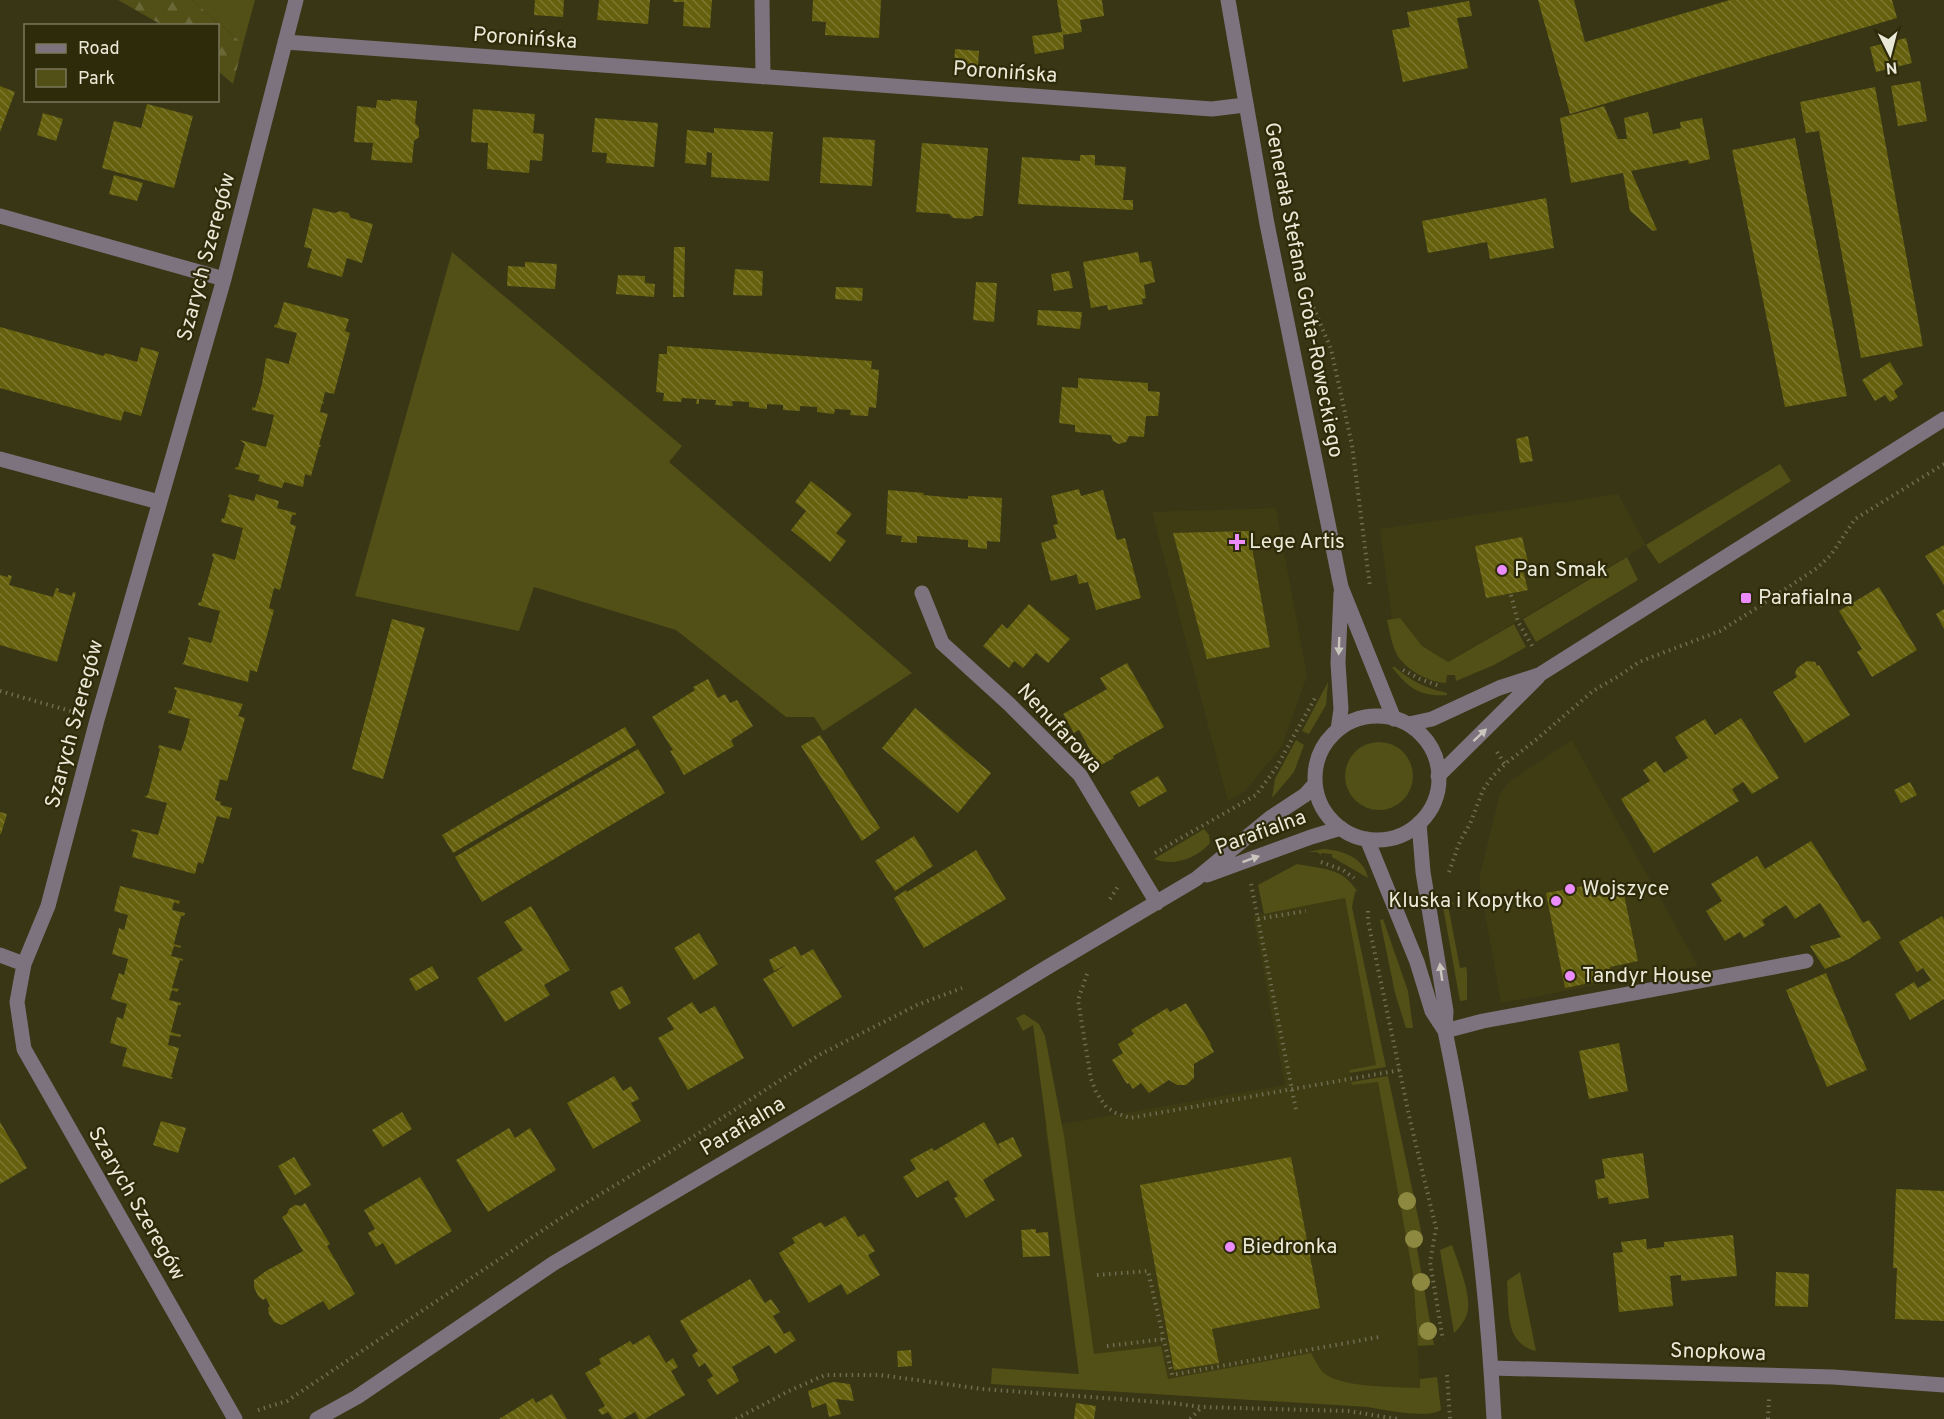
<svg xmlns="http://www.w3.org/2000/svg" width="1944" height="1419" font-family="Overpass,sans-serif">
	<defs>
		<pattern id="forest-firs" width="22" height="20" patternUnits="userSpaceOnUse" patternTransform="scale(1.5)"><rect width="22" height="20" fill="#524f17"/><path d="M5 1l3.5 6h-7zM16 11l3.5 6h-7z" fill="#6b6838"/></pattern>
		<pattern id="building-back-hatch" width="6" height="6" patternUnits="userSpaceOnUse" patternTransform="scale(1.5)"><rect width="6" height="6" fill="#65600e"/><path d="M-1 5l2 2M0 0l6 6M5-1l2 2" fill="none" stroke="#7b7730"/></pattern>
	</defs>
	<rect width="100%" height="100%" fill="#383615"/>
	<!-- built -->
	<path fill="#3f3c13" d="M1618 494 1646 545 1441 666 1392 620 1380 529Z
		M1276 508 1307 676 1282 746 1245 791 1228 801 1152 512Z
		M1572 740 1698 966 1501 1003 1479 879 1500 793 1510 781Z
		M1345 898 1376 1065 1349 1070 1352 1085 1378 1081 1413 1275 1421 1399 1079 1374 1045 1127 1285 1085 1253 916Z"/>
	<!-- green -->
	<path fill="#524f17" d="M192 0H255L243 44Z
		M452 252 682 446 669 462 912 673 823 731 814 717H786L676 630 534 587 519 631 355 596Z
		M1780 464 1791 481 1659 564 1646 545Z
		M1627 557 1638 580 1536 642 1523 619Z
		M1400 618 1422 646 1448 662 1514 624 1526 647 1494 665 1456 681 1455 675H1447L1446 683C1429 682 1410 672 1399 658 1392 648 1390 632 1387 620Z
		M1392 667H1395C1412 682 1426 688 1447 693V695C1420 697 1408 688 1392 667Z
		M1328 682 1326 705 1309 734 1302 731Z
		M1296 740 1304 745 1294 772 1272 798 1275 779Z
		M1345 776a34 34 0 1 1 68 0a34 34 0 1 1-68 0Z
		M1204 829 1209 835 1210 843C1197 858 1174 867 1154 859Z
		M1323 849C1341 850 1364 857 1368 878L1332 857V854L1321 853V855L1317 852H1308Z
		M1297 864C1322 869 1342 867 1357 891L1355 892 1352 907 1386 1067 1350 1073 1349 1070 1376 1065 1345 898 1264 914 1258 885Z
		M1441 896 1447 897 1454 904 1448 905 1460 968 1466 967 1467 971V1000L1460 1001Z
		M1383 919 1408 991 1413 1028H1406L1395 993 1380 920Z
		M1024 1014 1039 1024 1045 1036 1064 1136 1094 1354 1161 1346 1168 1379 1311 1353C1315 1359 1318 1368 1324 1373 1341 1388 1397 1387 1420 1388V1379L1437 1377 1441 1410C1428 1419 1385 1410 1368 1407L991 1384 992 1368 1079 1374 1033 1025 1023 1031 1016 1018Z
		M1388 1076 1423 1240 1417 1248 1434 1345 1418 1346 1413 1275 1378 1082 1352 1085 1351 1082Z
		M1452 1245C1458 1263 1470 1290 1468 1309 1467 1319 1460 1327 1454 1333L1440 1250Z
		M1520 1272 1536 1351C1504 1344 1509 1308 1507 1281Z"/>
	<!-- forest -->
	<path fill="url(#forest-firs)" d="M118 0H192L243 44 233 84 218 71V26L162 25Z"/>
	<!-- building -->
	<path fill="url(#building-back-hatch)" d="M535 0H564L563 17 534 15Z
		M599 0H650L648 24 597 20Z
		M673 0H712L710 28 683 26 684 2H673Z
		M813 0H881L879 38 825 35 826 22 812 21Z
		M1057 0H1102L1104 16 1080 20 1082 32 1063 35 1064 49 1035 54 1032 36 1062 32Z
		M1538 0H1574L1585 42 1730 0H1892L1897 18 1570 114Z
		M1469 1 1472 16 1457 18 1468 68 1403 82 1392 30 1410 27 1407 12Z
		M1906 38 1912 63 1876 72 1870 47Z
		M955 49 979 51 978 66 954 64Z
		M1920 81 1927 121 1898 126 1891 86Z
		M0 86 15 92 0 132Z
		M1875 87 1923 346 1861 358 1819 131 1806 133 1800 102Z
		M391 99 417 101 415 123 419 128V137L414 141 412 163 371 160 373 143 354 142 357 106 376 108 377 100 391 101Z
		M147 104 193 116 174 188 102 168 114 121 141 128Z
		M1604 106 1618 139H1627L1624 118 1648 112 1653 134 1681 128 1680 122 1702 118 1710 159 1689 164 1688 160 1631 171 1657 230 1653 231 1630 211 1623 173 1571 183 1560 118Z
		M473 109 535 114 533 133 544 134 542 161 530 160 529 173 487 169 488 143 471 142Z
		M43 113 63 119 56 141 37 135Z
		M595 118 658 123 654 167 606 163 607 153 592 152Z
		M714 128 773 132 769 181 711 177 712 153 707 152 706 165 685 163 687 130 714 133Z
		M823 137 875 140 872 186 820 183Z
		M1795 138 1847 396 1785 407 1732 150Z
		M922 143 988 148 983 216H975L971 219 953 218 949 214 916 212Z
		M1080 155H1095V165L1126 167 1123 200H1133V210L1018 204 1022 157 1080 161Z
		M114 175 143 183 137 201 109 194Z
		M1546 198 1554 248 1490 259 1487 242 1428 253 1422 221Z
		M313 208 335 213 340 211 348 213 351 218 373 224 362 263 347 258 342 277 307 267 312 249 304 247Z
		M674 247H685L684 297H673Z
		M1138 252 1140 263 1151 261 1155 282 1144 285 1146 298 1142 299 1143 304 1108 310 1107 305 1091 308 1083 262Z
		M525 262 557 264 555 289 507 286 508 266 525 267Z
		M735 269 763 271 762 296 733 295Z
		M1069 271 1073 288 1054 291 1051 274Z
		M618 275 645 276V283L655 284 654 297 616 294Z
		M976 282 997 283 994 322 973 320Z
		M836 287 863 288 862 301 835 299Z
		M284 302 349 319 345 331 350 333 334 394 325 392 323 401 324 404 322 403 320 412 328 414 319 445H321L320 447H319L311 476 305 474 303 487 284 482 282 488 258 481 260 475 235 469 236 467H238L245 444 240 440 266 447 270 432 274 415 252 410V407L255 408 262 384 266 358 289 364V362L297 333 274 327 275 324 277 325Z
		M1038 310 1082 312 1080 329 1037 325Z
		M0 327 104 356 105 353 137 362 141 347 159 352 141 416 124 411 121 421 0 388Z
		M667 346 872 361 871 369 879 370 876 408 869 407 868 416 850 415 851 410 835 409 834 414 817 412V407L800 406V411L783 410V405L767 404V409L749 407V402L732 401 733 406 715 405 716 400 699 399V404H696L697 399 682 398 681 402 663 401 664 393 656 392 659 354H667Z
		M1890 362 1903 384 1894 391 1898 397 1890 402 1885 395 1875 401 1862 380Z
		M1078 378 1148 383V391L1160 392 1158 416H1146L1144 437 1129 436 1126 442 1119 444 1113 441 1111 435 1075 432V425L1059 423 1062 387 1078 388Z
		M1528 436 1533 461 1520 463 1516 439Z
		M811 481 852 514 836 533 846 541 830 562 791 530 806 511 795 502Z
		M1079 489 1081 496 1103 490 1117 540 1125 538 1141 598 1096 610 1088 582 1079 584 1076 573 1075 575 1051 581 1041 543 1057 538 1053 525 1058 524 1051 496Z
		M888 490 924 493 923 495 968 499V496L1002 498 1000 542 987 541V549L968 547V540L945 538 917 536V543L901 542 902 536 886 534Z
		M229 494 254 501 256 494 279 501 277 508 296 513V515H292L290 524 296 526 280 590 274 588 269 608 274 610 257 672 250 670 248 682 182 664 184 662 190 640 188 639 189 637 211 643 212 641 220 611 198 605 199 602H201L208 579 214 557 212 556 213 553 235 560 243 528 221 522 222 518 224 519 230 498 228 497Z
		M1249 531 1270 647 1207 659 1173 533Z
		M1522 537 1529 566 1522 567 1528 590 1486 598 1475 546Z
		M1944 545V585L1925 556Z
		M0 575 8 577V575L12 576 9 585 53 597 56 588 59 589 58 592 72 596 73 592 76 593 57 662 0 645Z
		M1879 587 1917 650 1872 677 1857 652 1862 649 1839 611Z
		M1029 604 1070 639 1048 663 1036 653 1023 668 1014 661 1009 668 983 646 1002 624 1007 629Z
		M1944 609V629L1936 614Z
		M392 619 425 628 383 779 352 769Z
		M1807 661 1815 662 1817 666 1819 665 1850 715 1805 743 1773 692 1797 677 1795 673 1797 668Z
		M1127 663 1164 727 1113 756 1114 758 1099 766 1079 730 1074 733 1063 714 1107 689 1100 678Z
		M708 679 718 698 725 694 730 703 737 700 753 726 731 740 734 746 684 775 670 751 673 750 652 717 695 690 693 687Z
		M175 687 243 704 238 716 245 718 227 781 220 779 215 800 221 802 220 805 232 808 229 819 217 816 203 864 198 862 195 874 132 857 138 833 131 831 132 829 158 835 167 803 144 797 148 795 160 749 158 748 159 745 181 751 186 736 190 719 168 713 169 710 171 711 177 690 174 689Z
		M915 708 991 773 958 813 882 748Z
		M1741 718 1779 778 1752 794 1743 782 1732 789 1739 801 1654 853 1621 799 1650 781 1643 770 1656 761 1664 773 1688 758 1675 737 1705 719 1715 735Z
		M625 727 636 745 453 853 442 835Z
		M820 735 880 828 862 841 801 746Z
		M638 749 665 793 482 902 455 857Z
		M1158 776 1167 791 1139 807 1130 792Z
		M1910 782 1917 795 1901 803 1894 790Z
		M0 812 7 814 1 834H0Z
		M914 836 933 866 895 891 875 861Z
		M1811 841 1863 923 1869 920 1881 938 1849 959 1825 969 1810 946 1841 937 1820 903 1795 919 1786 905 1762 920 1765 925 1744 938 1740 932 1725 941 1706 911 1722 901 1711 884 1757 856 1765 869Z
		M976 850 1006 899 924 948 894 898 906 890 907 892Z
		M1594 884 1596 896 1623 890 1638 961 1610 967 1613 978 1565 988 1546 893Z
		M120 886 180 901 179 904 174 902 172 910 185 913 184 916H181L174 944 181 946 180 948 174 946 171 956 183 959V961L180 960 172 988 179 989 177 992 172 990 169 1000 181 1003V1005H178L171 1032 181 1035 180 1037 170 1035 168 1045 179 1048 171 1077H173L172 1079 122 1066 127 1048 110 1043 117 1017 123 1019 127 1004 111 999 119 973 124 975 128 959 112 954 119 928 124 930 128 915 114 911Z
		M531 906 570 970 544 985 550 995 505 1022 477 978 523 950 504 922Z
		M1942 916 1944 920V999L1910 1020 1895 994 1914 982 1918 988 1931 980 1923 968 1917 972 1899 942Z
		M699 933 718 964 694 980 674 948Z
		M795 946 801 956 813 949 842 997 793 1027 763 979 788 964 774 971 769 960Z
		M432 966 439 978 416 991 409 979Z
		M1826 973 1867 1070 1827 1087 1786 990Z
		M622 986 631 1003 619 1010 610 992Z
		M692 1002 700 1014 715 1006 744 1058 688 1090 658 1038 674 1029 667 1018Z
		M1186 1003 1211 1044H1210L1214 1052 1194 1064V1078L1186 1085H1177L1169 1080 1149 1093 1141 1083 1133 1089 1129 1083 1127 1084 1112 1060 1123 1053 1118 1044 1134 1034 1131 1030 1167 1008 1170 1012Z
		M1619 1043 1628 1091 1589 1099 1579 1051Z
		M614 1076 623 1091 631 1086 639 1099 631 1103 641 1121 593 1149 567 1103Z
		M402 1112 412 1129 383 1147 372 1130Z
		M161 1121 186 1128 178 1153 153 1145Z
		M0 1122 27 1168 0 1184Z
		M984 1122 1002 1153 998 1144 1013 1137 1022 1156 983 1180 995 1200 966 1218 954 1198 958 1196 948 1180 917 1198 903 1177 916 1169 910 1160 932 1148 934 1151Z
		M509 1128 515 1138 530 1128 556 1170 488 1212 456 1160Z
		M1643 1153 1649 1198 1609 1204 1608 1197 1598 1199 1595 1180 1605 1178 1602 1159Z
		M294 1157 311 1185 295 1195 278 1166Z
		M1291 1157 1320 1308 1212 1329 1219 1363 1174 1370 1140 1185Z
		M420 1177 452 1231 396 1265 383 1243 376 1247 368 1233 375 1229 364 1210Z
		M1896 1189 1944 1191V1321L1895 1319 1897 1268H1893Z
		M305 1203 330 1244 327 1246 355 1294 329 1310 323 1301 282 1325 274 1322 269 1314 268 1308 270 1306 266 1298 263 1300 258 1296 254 1287V1280L266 1271 303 1251 282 1217 287 1214 289 1209 295 1205 301 1206Z
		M845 1216 858 1237 864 1234 875 1251 868 1255 880 1275 847 1295 841 1284 809 1303 779 1253 795 1243 792 1238 821 1222 825 1227Z
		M1036 1229V1233L1048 1232 1050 1256 1023 1257 1021 1230Z
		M1733 1235 1737 1276 1681 1281V1275L1670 1276 1673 1306 1619 1312 1613 1253 1623 1252 1621 1242 1646 1239 1647 1249 1664 1247V1242Z
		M1776 1272 1809 1274 1808 1307 1775 1306Z
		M750 1279 765 1303 771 1299 780 1312 773 1316 784 1334 790 1331 796 1340 775 1354 769 1345 732 1367 739 1381 717 1395 707 1380 713 1376 705 1363 699 1367 692 1355 698 1351 680 1321Z
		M649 1335 666 1363 673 1358 678 1367 671 1371 685 1395 645 1419H639L635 1412 623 1419H613L608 1412 602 1415 598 1410 605 1406 585 1373 601 1364 599 1359 630 1341 633 1345Z
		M911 1350 912 1366 898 1367 897 1351Z
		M833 1382 850 1384 854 1401 836 1399 841 1414 829 1417 826 1403 812 1408 808 1391Z
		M552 1394 567 1419H499L533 1398 536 1403Z
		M1076 1403 1096 1406 1094 1419H1074Z"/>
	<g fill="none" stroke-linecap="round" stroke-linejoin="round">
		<!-- path -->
		<path stroke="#6f6d51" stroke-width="4" stroke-dasharray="1.5 4.5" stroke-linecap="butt" d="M1311 302 1331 349 1352 445 1370 587
			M1511 595 1518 622 1534 649
			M1403 670 1420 679 1440 686
			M0 691 74 712
			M1497 752 1505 764
			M1155 853 1256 795 1276 768 1315 698
			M1321 862 1343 870 1354 878
			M1449 872 1460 841 1470 824 1483 790 1492 777 1505 764 1537 739 1593 691 1619 676 1639 662 1720 631 1749 613 1817 568 1831 555 1855 519 1944 464
			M1251 884 1296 1110
			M1110 899 1119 885
			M1368 911V921L1410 1120 1436 1228 1430 1262 1443 1340
			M1258 919 1306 911
			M1087 974 1078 1000 1091 1079 1096 1092 1106 1107 1116 1113 1130 1118 1400 1070
			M1097 1275 1148 1271 1172 1375 1379 1337
			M1107 1346 1165 1339
			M1447 1375 1450 1419
			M258 1410 287 1401 561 1218 665 1155 819 1055 917 1005 962 988
			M736 1419 789 1391 825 1375H880L982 1389 1172 1403 1201 1407 1348 1411 1398 1419
			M1190 1419 1201 1408
			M1768 1419 1769 1399"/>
		<!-- minor -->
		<path stroke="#7d737f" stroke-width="15" d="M762 0 763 77
			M1228 0 1267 224 1341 587 1394 719
			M285 42 1212 109 1245 105
			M0 216 224 279
			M0 459 159 502
			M922 593 942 643 1009 704 1080 775 1157 903
			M1315 778a62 62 0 1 1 124 0a62 62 0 1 1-124 0Z
			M1409 724 1432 719 1499 688 1539 675 1944 419
			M1338 730 1341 709 1338 663 1341 593
			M1438 776 1538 677
			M1419 823 1423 872 1446 1011 1445 1031C1472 1159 1487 1288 1494 1419
			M1367 839 1417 962 1432 1011 1445 1031
			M1207 875 1311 837 1341 828
			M0 955 24 964
			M1445 1031 1483 1021 1806 961
			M1491 1368 1833 1377 1944 1385
			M235 1419 24 1049 17 1002 24 964 48 906 97 720 224 279 296 0
			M317 1419 357 1397 554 1263 862 1081 1046 968 1196 879 1270 818 1305 795 1315 784"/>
	</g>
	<!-- trees -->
	<g fill="#8d8941">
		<circle cx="1407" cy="1201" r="9"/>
		<circle cx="1414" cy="1239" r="9"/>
		<circle cx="1421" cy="1282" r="9"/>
		<circle cx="1428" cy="1331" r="9"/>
	</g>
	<!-- one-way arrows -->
	<defs><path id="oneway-solid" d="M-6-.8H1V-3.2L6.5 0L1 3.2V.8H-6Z" transform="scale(1.5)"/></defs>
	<g fill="#c9c6bd">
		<use href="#oneway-solid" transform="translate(1339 646) rotate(92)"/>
		<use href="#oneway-solid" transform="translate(1480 735) rotate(-43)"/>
		<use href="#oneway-solid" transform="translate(1251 859) rotate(-20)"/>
		<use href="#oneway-solid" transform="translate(1441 972) rotate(-98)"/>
	</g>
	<!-- markers -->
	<g fill="#ec8cfb" stroke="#2e2b0a" stroke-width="2">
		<path d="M1234 533h6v6h6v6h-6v6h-6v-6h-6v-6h6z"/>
		<circle cx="1502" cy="570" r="6"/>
		<rect x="1740" y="592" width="12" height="12" rx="3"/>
		<circle cx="1570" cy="889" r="6"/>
		<circle cx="1556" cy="901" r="6"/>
		<circle cx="1570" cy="976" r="6"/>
		<circle cx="1230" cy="1247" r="6"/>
	</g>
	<g text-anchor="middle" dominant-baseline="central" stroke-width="4.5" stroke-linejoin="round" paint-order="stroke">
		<!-- street labels -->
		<g font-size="21" fill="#eae9d7" stroke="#2e2b0a">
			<text transform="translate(525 39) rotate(4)">Poronińska</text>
			<text transform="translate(1005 73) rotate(4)">Poronińska</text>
			<text transform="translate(207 257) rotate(-75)">Szarych Szeregów</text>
			<text transform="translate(1303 290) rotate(79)">Generała Stefana Grota-Roweckiego</text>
			<text transform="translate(75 724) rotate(-75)">Szarych Szeregów</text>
			<text transform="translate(1059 729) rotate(47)">Nenufarowa</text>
			<text transform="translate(1261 833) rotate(-20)">Parafialna</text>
			<text transform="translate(743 1127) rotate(-31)">Parafialna</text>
			<text transform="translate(136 1204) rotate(60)">Szarych Szeregów</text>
			<text transform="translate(1718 1353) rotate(2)">Snopkowa</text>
		</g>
		<!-- poi labels -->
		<g font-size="21" fill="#eae9d7" stroke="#2e2b0a" text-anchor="start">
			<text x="1249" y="542">Lege Artis</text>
			<text x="1514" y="570">Pan Smak</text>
			<text x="1758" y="598">Parafialna</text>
			<text x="1582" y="889">Wojszyce</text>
			<text x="1544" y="901" text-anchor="end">Kluska i Kopytko</text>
			<text x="1582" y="976">Tandyr House</text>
			<text x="1242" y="1247">Biedronka</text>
		</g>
	</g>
	<!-- legend -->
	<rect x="24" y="24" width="195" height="78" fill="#2e2b0a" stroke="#79775c" stroke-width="1.5"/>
	<rect x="36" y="44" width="30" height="9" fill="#7d737f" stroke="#79775c" stroke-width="1.5"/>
	<text x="78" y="54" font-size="18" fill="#eae9d7">Road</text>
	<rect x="36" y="69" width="30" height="18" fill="#524f17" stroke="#79775c" stroke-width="1.5"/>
	<text x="78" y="84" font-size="18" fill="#eae9d7">Park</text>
	<!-- north arrow -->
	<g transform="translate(1890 54) rotate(174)" stroke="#2e2b0a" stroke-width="4.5" paint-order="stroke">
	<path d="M0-4.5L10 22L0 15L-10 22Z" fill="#eae9d7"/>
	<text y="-9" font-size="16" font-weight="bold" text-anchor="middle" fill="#eae9d7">N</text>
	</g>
</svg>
